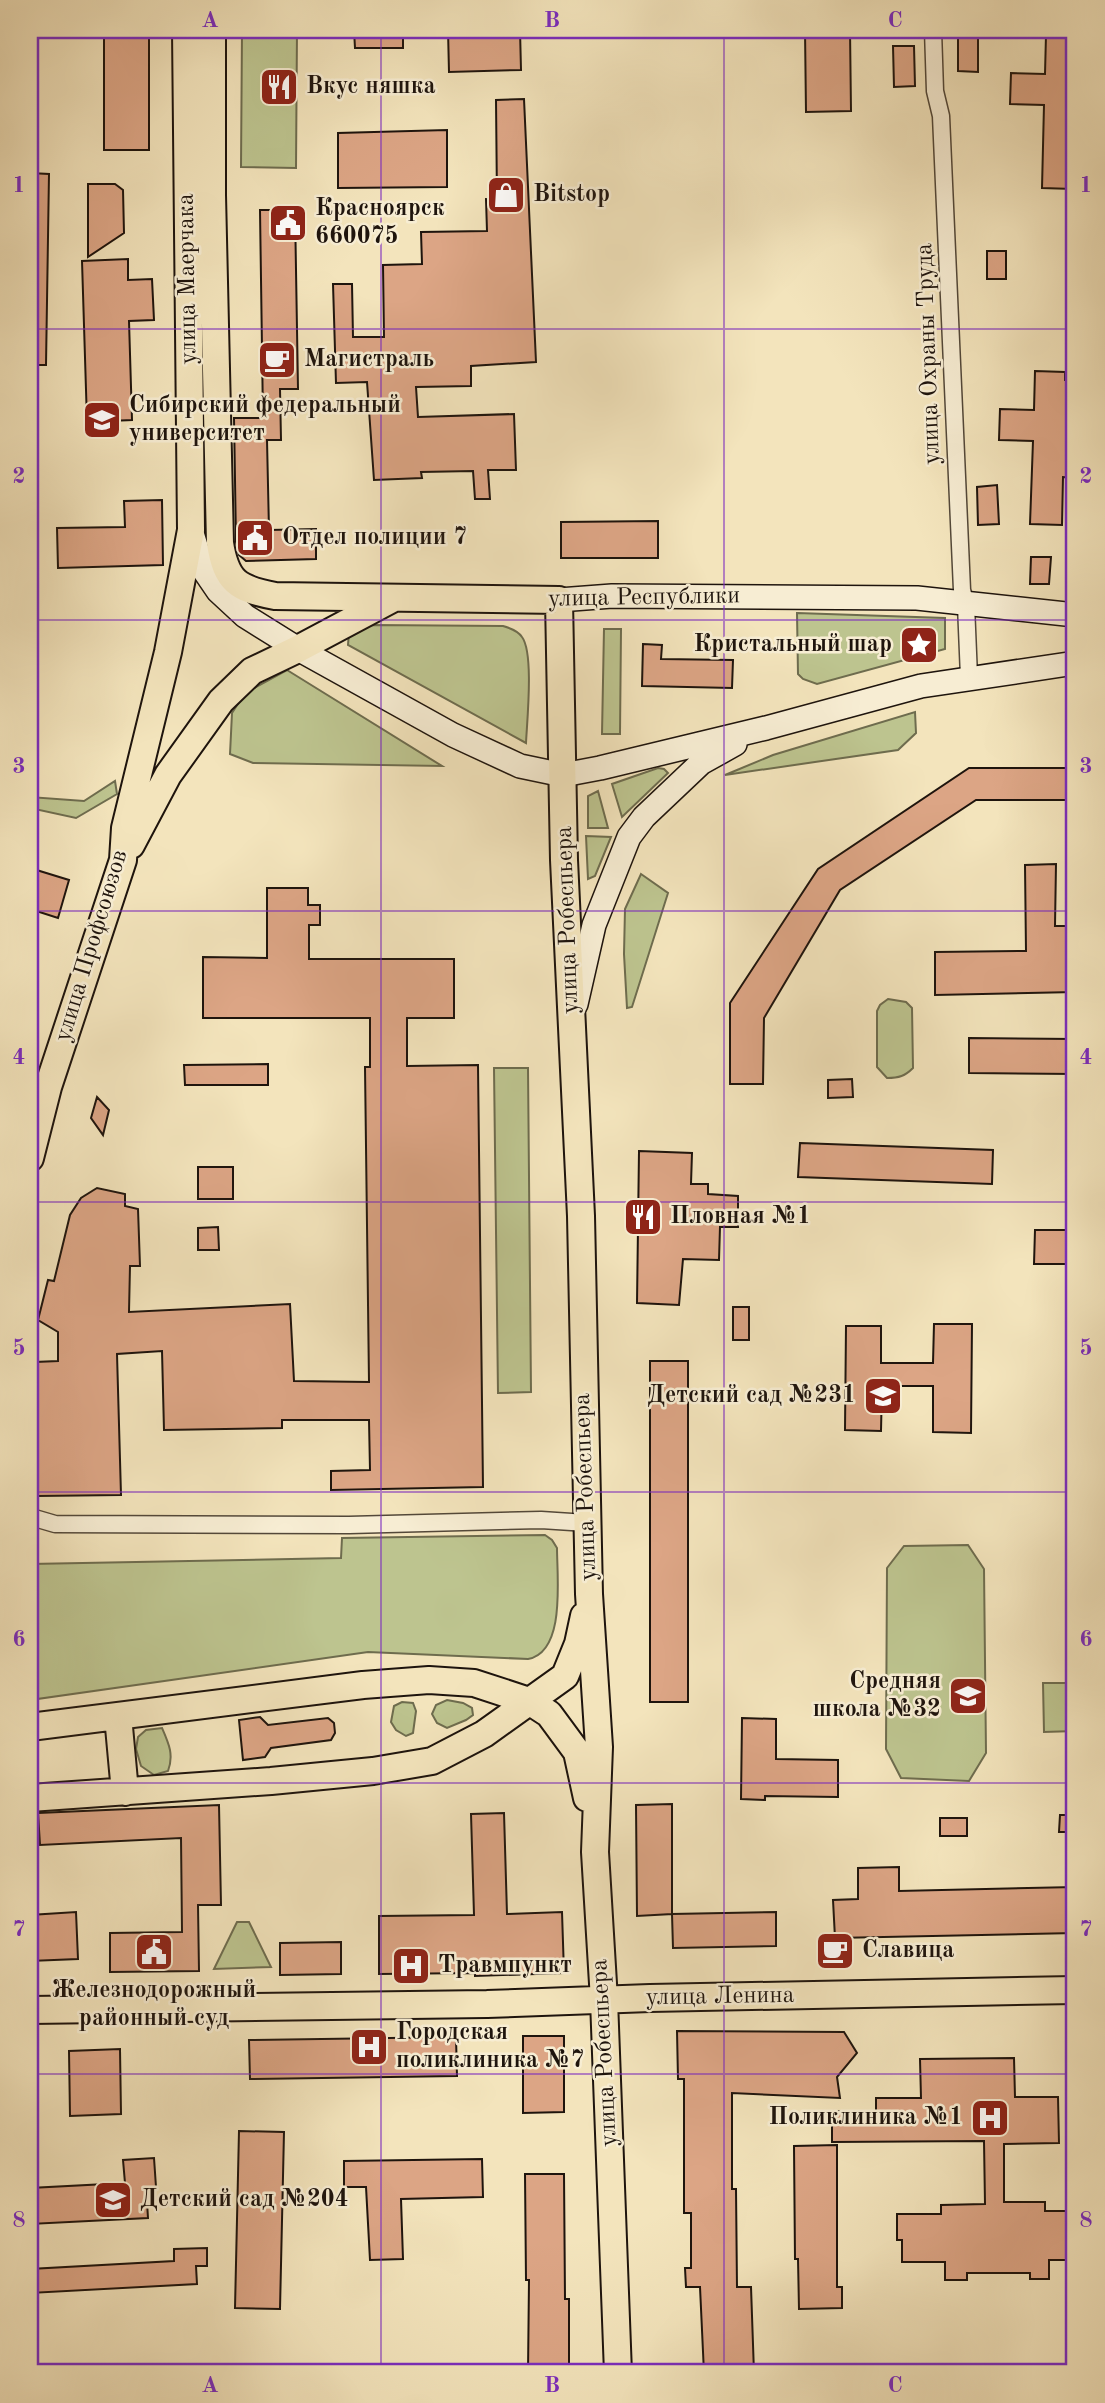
<svg xmlns="http://www.w3.org/2000/svg" width="1105" height="2403" font-family="'Old Standard TT',serif">
	<rect width="100%" height="100%" fill="#f3e4bc"/>
	<filter id="stains"><feTurbulence type="fractalNoise" baseFrequency=".00286" numOctaves="4"/><feColorMatrix values="0 0 0 0 .2 0 0 0 0 .09 0 0 0 0 .02 0 0 0 .5 -.17"/></filter>
	<radialGradient id="worn" r=".72"><stop offset=".6" stop-color="#630" stop-opacity="0"/><stop offset="1" stop-color="#630" stop-opacity=".3"/></radialGradient>
	<!-- green -->
	<path fill="#bdc48f" stroke="#6e6c4e" stroke-width="2" d="M242 30H297L296 168 241 167Z
		M797 613 945 618V649L817 684 803 679 798 674Z
		M373 625 503 626C510 628 518 631 522 637 534 653 527 721 526 743L348 645 349 632Z
		M604 629H621L620 734H602Z
		M287 670 442 766 253 763 230 754 232 713 245 693Z
		M915 712 916 733 898 750 725 775 773 755Z
		M658 768 664 769 668 773 622 817 612 784Z
		M115 781 117 794 76 818 30 808V797L84 801Z
		M598 791 608 828H588V796Z
		M586 836 611 837 595 876 588 879Z
		M641 874 668 893 632 1007 627 1008 624 954 625 909Z
		M888 999 906 1002 912 1008 913 1068C905 1076 899 1078 887 1078L877 1067V1011L880 1005Z
		M494 1068H528L531 1392 498 1393Z
		M545 1535 552 1540 557 1548C557 1578 566 1652 528 1659L368 1652 30 1700V1564L341 1558 342 1538Z
		M968 1545 984 1569 986 1753 969 1781 901 1778 886 1749 887 1568 904 1546Z
		M1043 1683H1075V1731L1044 1732Z
		M447 1700 463 1703 472 1708 473 1715 466 1720 447 1728 437 1723 432 1714 436 1705Z
		M402 1702 413 1703 416 1711 413 1733 406 1736 396 1730 391 1722 394 1706Z
		M162 1728C169 1744 174 1755 168 1771L154 1775 141 1766 136 1749 138 1737 146 1730Z
		M237 1922H249L271 1967 214 1969Z"/>
	<!-- building -->
	<path fill="#dca585" stroke="#1e140d" stroke-width="2" d="M104 30H149V150H104Z
		M354 30H403V48H355Z
		M448 30H520L521 70 449 72Z
		M805 30H850L851 111 806 112Z
		M958 30H978V72L958 71Z
		M1046 35H1075L1073 189 1042 188 1044 105 1010 104 1011 73 1045 74Z
		M893 46H914L915 86 894 87Z
		M524 99 536 362 471 366V386L416 387 418 417 514 414 516 470H488L490 499H475L473 471 421 472 422 478 374 480 367 382 336 383 333 284H352L353 337H384L383 265 422 264 421 232 487 231 486 199 497 200 496 100Z
		M447 130V187L338 188V133Z
		M30 173 49 174 46 365H30Z
		M88 184H115L123 190 124 233 88 257Z
		M260 210H295L298 389H280L281 440H267L269 530 316 529V559L246 561 239 555 236 542 234 418H263Z
		M987 251H1006V279H987Z
		M128 259V280L152 279 154 320 129 321 132 420 87 422 82 261Z
		M1035 371 1065 372V380H1075V478L1063 477 1062 525 1030 524 1033 441 999 440 1000 409 1034 410Z
		M997 485 999 524 978 525 977 487Z
		M162 500 163 565 58 568 57 528 125 527 124 501Z
		M658 521V558H561V522Z
		M1031 557H1051L1049 584H1030Z
		M643 644 662 645 661 659 733 660 732 688 642 686Z
		M969 768H1075V800H976L840 890 764 1018 763 1084H730V1003L818 869Z
		M1056 864 1055 926H1075V992L935 995V952L1026 951 1025 865Z
		M30 868 69 880 58 918 30 909Z
		M267 888H308V905H320V925H309V959H454V1018H407V1066L478 1065 483 1487 331 1490V1471L370 1470 369 1420H282V1428L164 1430 162 1351 117 1354 121 1495 38 1496 35 1362 58 1361V1332L38 1320 48 1280 54 1281 70 1215 81 1198 97 1188 125 1194V1206L138 1209 140 1266H130L129 1312 290 1304 294 1381 369 1382 365 1067H370V1018H203V957L267 958Z
		M969 1038 1075 1039V1074L969 1073Z
		M268 1064V1085H185L184 1065Z
		M852 1079 853 1097 828 1098V1080Z
		M97 1097 109 1110 103 1135 91 1118Z
		M800 1143 993 1150 992 1184 798 1177Z
		M639 1151 692 1153 691 1184H708V1194L738 1196V1227H720L719 1260 683 1259 679 1305 637 1303Z
		M198 1167H233V1199H198Z
		M218 1227 219 1250H198V1228Z
		M1035 1230H1075V1264H1034Z
		M733 1307H749V1340H733Z
		M934 1324H972L971 1433 933 1432V1386H882L881 1431 845 1430 846 1326H881V1363H933Z
		M650 1361H688V1702H650Z
		M260 1717 268 1725 328 1718 334 1723 335 1733 331 1740 271 1748 265 1757 243 1760 239 1720Z
		M742 1718 776 1719V1759L838 1760V1797L765 1796V1800L741 1799Z
		M672 1804V1914L637 1916 636 1805Z
		M219 1805 221 1905H198L199 1971 110 1972V1933L182 1932 181 1838 40 1845 38 1813Z
		M504 1813 507 1914 562 1912 564 1973 475 1976V1973L379 1974V1916L474 1915 471 1814Z
		M1060 1815H1075V1832H1059Z
		M940 1818H967V1836H940Z
		M899 1867V1891L1075 1887V1933L835 1938 833 1900 858 1899V1868Z
		M76 1912 78 1959 30 1961V1915Z
		M776 1912V1946L673 1948 672 1914Z
		M341 1942V1974L280 1975V1943Z
		M677 2031 844 2032 857 2053 837 2077 840 2098 732 2093V2189H736L737 2287H751L754 2373H704L700 2287H686L685 2268H691V2213H684V2079H678Z
		M523 2036H564V2112L523 2113Z
		M456 2037 457 2076 250 2079 249 2040Z
		M120 2049 121 2114 70 2116 69 2051Z
		M1014 2058 1015 2097H1058L1059 2143 1004 2144V2202H1045V2211H1075V2260H1049V2279H1030V2273H967V2280H945V2262H902V2240H897V2214H941V2205L985 2204 984 2141 832 2142V2111L876 2112V2098H921L920 2059Z
		M239 2131 284 2132 280 2309 235 2308Z
		M837 2145V2287H842V2308L799 2309 798 2259H795L794 2146Z
		M154 2158 156 2187H146L148 2218 30 2224V2188L125 2183 123 2160Z
		M482 2159 483 2197 401 2199 403 2259 370 2260 366 2187H344V2161Z
		M525 2174H564L565 2299H569V2373H528L529 2280H526Z
		M207 2248V2266H196L197 2284 30 2293V2269L174 2261V2249Z"/>
	<g fill="none" stroke-linecap="round" stroke-linejoin="round">
		<defs>
			<path id="minor" d="M933 30 935 91 941 116 962 590 966 605 969 677
				M30 1514 31 1517 55 1524 349 1525 541 1520 587 1523"/>
			<path id="secondary" d="M191 530 203 569 218 591 245 616 298 649 453 735 520 766 563 775 600 768 766 728 921 686 1075 663
				M559 600 612 596 917 598 1075 615
				M576 1004 594 925 629 837 644 817 701 763 735 744"/>
			<path id="primary" d="M212 30V195L220 543C226 582 238 589 275 596L559 600 564 860 581 1216 589 1594 599 1747 595 1852 604 2000 618 2373
				M131 845 168 775 221 701 252 671 298 649 392 599
				M30 1158 48 1087 123 860 125 828 168 652 191 530 186 30
				M118 1716 125 1792
				M30 1727 363 1685 429 1680 474 1683 529 1701 549 1714 577 1752 587 1798
				M30 1798 271 1781 373 1771 432 1761 484 1734 565 1676 578 1644 584 1616
				M30 2010 487 2004 650 1998 1075 1990"/>
		</defs>
		<!-- minor casing -->
		<use href="#minor" stroke="#534839" stroke-width="19"/>
		<!-- secondary casing -->
		<use href="#secondary" stroke="#1e140d" stroke-width="26"/>
		<!-- primary casing -->
		<use href="#primary" stroke="#1e140d" stroke-width="30"/>
		<!-- minor -->
		<use href="#minor" stroke="#f7edd3" stroke-width="16"/>
		<!-- secondary -->
		<use href="#secondary" stroke="#f7edd3" stroke-width="23"/>
		<!-- primary -->
		<use href="#primary" stroke="#f3e4bc" stroke-width="26"/>
	</g>
	<!-- grid -->
	<path fill="none" stroke="#7b2cbf" stroke-width="2" stroke-opacity="0.55" d="M381 30V2373M724 30V2373M30 329H1075M30 620H1075M30 911H1075M30 1202H1075M30 1492H1075M30 1783H1075M30 2074H1075"/>
	<!-- icons -->
	<defs>
		<symbol id="restaurant-square" viewBox="-11 -11 22 22"><rect x="-9" y="-9" width="18" height="18" rx="4" fill="#8f2418" stroke="#f7edd3"/><path d="M-5-6h1v4h1v-4h1v4h1v-4h1v5L-1.5 .5V6h-2V.5L-5-1ZM5-6V6H3V1.5H1.5Q1.5-4 5-6Z" fill="#fff"/></symbol>
		<symbol id="shop-square" viewBox="-11 -11 22 22"><rect x="-9" y="-9" width="18" height="18" rx="4" fill="#8f2418" stroke="#f7edd3"/><path d="M-5-2.5h2.3a2.7 3.5 0 0 1 5.4 0H5L5.5 6h-11ZM-1.5-2.5h3a1.5 2.3 0 0 0-3 0Z" fill="#fff"/></symbol>
		<symbol id="civic-square" viewBox="-11 -11 22 22"><rect x="-9" y="-9" width="18" height="18" rx="4" fill="#8f2418" stroke="#f7edd3"/><path d="M-.6-6.5H3V-4.5H.6V-3L4-1V1h2V6H-6V1h2V-1L-.6-3ZM-1.2 2.5V6h2.4V2.5Z" fill="#fff"/></symbol>
		<symbol id="cafe-square" viewBox="-11 -11 22 22"><rect x="-9" y="-9" width="18" height="18" rx="4" fill="#8f2418" stroke="#f7edd3"/><path d="M-5.5-4.5H6V0H3Q3 3.5 0 3.5H-2.5Q-5.5 3.5-5.5 0ZM3-3.2v2h1.7v-2ZM-6 4.5H4V6H-6Z" fill="#fff"/></symbol>
		<symbol id="university-square" viewBox="-11 -11 22 22"><rect x="-9" y="-9" width="18" height="18" rx="4" fill="#8f2418" stroke="#f7edd3"/><path d="M0-5L7-2L0 1L-7-2ZM-4 1L0 2.5L4 1V4Q0 6-4 4Z" fill="#fff"/></symbol>
		<symbol id="sight-square" viewBox="-11 -11 22 22"><rect x="-9" y="-9" width="18" height="18" rx="4" fill="#8f2418" stroke="#f7edd3"/><path d="M0-6L1.8-2.2L6-1.7L2.9 1.2L3.7 5.4L0 3.3L-3.7 5.4L-2.9 1.2L-6-1.7L-1.8-2.2Z" fill="#fff"/></symbol>
		<symbol id="school-square" viewBox="-11 -11 22 22"><rect x="-9" y="-9" width="18" height="18" rx="4" fill="#8f2418" stroke="#f7edd3"/><path d="M0-5L7-2L0 1L-7-2ZM-4 1L0 2.5L4 1V4Q0 6-4 4Z" fill="#fff"/></symbol>
		<symbol id="hospital-square" viewBox="-11 -11 22 22"><rect x="-9" y="-9" width="18" height="18" rx="4" fill="#8f2418" stroke="#f7edd3"/><path d="M-5-5h3v3.5h4V-5h3V5h-3V1.5h-4V5h-3Z" fill="#fff"/></symbol>
	</defs>
	<g fill-rule="evenodd">
		<use href="#restaurant-square" x="257" y="65" width="44" height="44"/>
		<use href="#shop-square" x="484" y="173" width="44" height="44"/>
		<use href="#civic-square" x="266" y="201" width="44" height="44"/>
		<use href="#cafe-square" x="255" y="338" width="44" height="44"/>
		<use href="#university-square" x="80" y="398" width="44" height="44"/>
		<use href="#civic-square" x="233" y="516" width="44" height="44"/>
		<use href="#sight-square" x="897" y="623" width="44" height="44"/>
		<use href="#restaurant-square" x="621" y="1195" width="44" height="44"/>
		<use href="#school-square" x="861" y="1374" width="44" height="44"/>
		<use href="#school-square" x="946" y="1674" width="44" height="44"/>
		<use href="#cafe-square" x="813" y="1929" width="44" height="44"/>
		<use href="#civic-square" x="132" y="1930" width="44" height="44"/>
		<use href="#hospital-square" x="389" y="1944" width="44" height="44"/>
		<use href="#hospital-square" x="347" y="2025" width="44" height="44"/>
		<use href="#hospital-square" x="968" y="2096" width="44" height="44"/>
		<use href="#school-square" x="91" y="2178" width="44" height="44"/>
	</g>
	<g text-anchor="middle" dominant-baseline="central" stroke-width="5" stroke-linejoin="round" paint-order="stroke">
		<!-- poi labels -->
		<g font-size="24" font-weight="bold" fill="#1e140d" stroke="#f7edd3" text-anchor="start">
			<text x="306" y="87">Вкус няшка</text>
			<text x="533" y="195">Bitstop</text>
			<text x="315" y="209">Красноярск<tspan x="315" dy="28">660075</tspan></text>
			<text x="304" y="360">Магистраль</text>
			<text x="129" y="406">Сибирский федеральный<tspan x="129" dy="28">университет</tspan></text>
			<text x="282" y="538">Отдел полиции 7</text>
			<text x="892" y="645" text-anchor="end">Кристальный шар</text>
			<text x="670" y="1217">Пловная №1</text>
			<text x="856" y="1396" text-anchor="end">Детский сад №231</text>
			<text x="941" y="1682" text-anchor="end">Средняя<tspan x="941" dy="28">школа №32</tspan></text>
			<text x="862" y="1951">Славица</text>
			<text x="438" y="1966">Травмпункт</text>
			<text x="154" y="1991" text-anchor="middle">Железнодорожный<tspan x="154" dy="28">районный суд</tspan></text>
			<text x="396" y="2033">Городская<tspan x="396" dy="28">поликлиника №7</tspan></text>
			<text x="963" y="2118" text-anchor="end">Поликлиника №1</text>
			<text x="140" y="2200">Детский сад №204</text>
		</g>
		<!-- street labels -->
		<g font-size="24" fill="#1e140d" stroke="#f7edd3">
			<text transform="translate(188 279) rotate(-91)">улица Маерчака</text>
			<text transform="translate(929 354) rotate(-92)">улица Охраны Труда</text>
			<text transform="translate(644 598) rotate(-1)">улица Республики</text>
			<text transform="translate(568 920) rotate(-92)">улица Робеспьера</text>
			<text transform="translate(92 946) rotate(-73)">улица Профсоюзов</text>
			<text transform="translate(586 1487) rotate(-92)">улица Робеспьера</text>
			<text transform="translate(720 1997) rotate(-1)">улица Ленина</text>
			<text transform="translate(605 2053) rotate(-93)">улица Робеспьера</text>
		</g>
	</g>
	<!-- margin -->
	<rect width="1105" height="2403" fill="none" stroke="#f3e4bc" stroke-width="77"/>
	<rect x="38" y="38" width="1028" height="2326" fill="none" stroke="#7b2cbf" stroke-width="2.5"/>
	<g font-size="23" text-anchor="middle" font-weight="bold" fill="#7b2cbf">
		<text x="210" y="27">A</text>
		<text x="552" y="27">B</text>
		<text x="895" y="27">C</text>
		<text x="19" y="192">1</text>
		<text x="1086" y="192">1</text>
		<text x="19" y="483">2</text>
		<text x="1086" y="483">2</text>
		<text x="19" y="773">3</text>
		<text x="1086" y="773">3</text>
		<text x="19" y="1064">4</text>
		<text x="1086" y="1064">4</text>
		<text x="19" y="1355">5</text>
		<text x="1086" y="1355">5</text>
		<text x="19" y="1646">6</text>
		<text x="1086" y="1646">6</text>
		<text x="19" y="1936">7</text>
		<text x="1086" y="1936">7</text>
		<text x="19" y="2227">8</text>
		<text x="1086" y="2227">8</text>
		<text x="210" y="2392">A</text>
		<text x="552" y="2392">B</text>
		<text x="895" y="2392">C</text>
	</g>
	<rect width="100%" height="100%" filter="url(#stains)"/>
	<rect width="100%" height="100%" fill="url(#worn)"/>
</svg>
